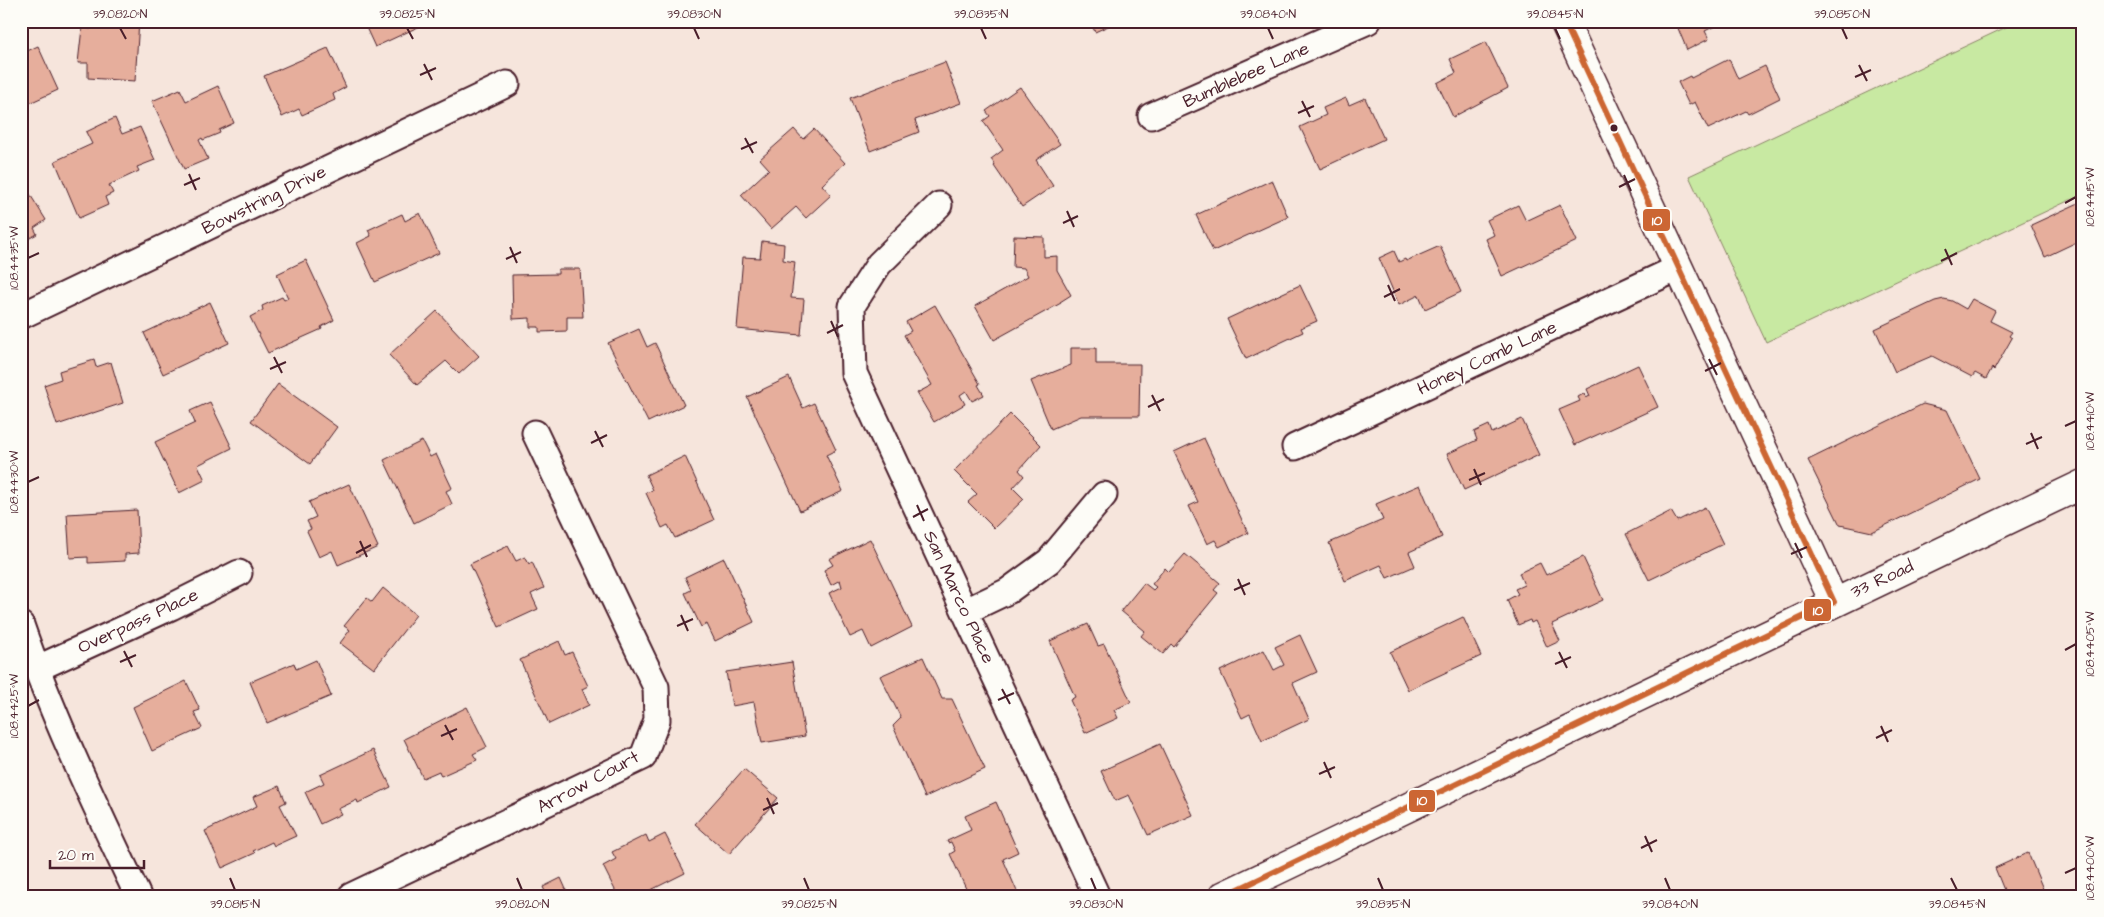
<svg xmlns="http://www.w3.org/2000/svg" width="2104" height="917" font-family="'Architects Daughter',sans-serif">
	<rect width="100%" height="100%" fill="#f6e5dc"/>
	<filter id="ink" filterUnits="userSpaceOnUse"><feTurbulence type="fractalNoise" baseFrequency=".02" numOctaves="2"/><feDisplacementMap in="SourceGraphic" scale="10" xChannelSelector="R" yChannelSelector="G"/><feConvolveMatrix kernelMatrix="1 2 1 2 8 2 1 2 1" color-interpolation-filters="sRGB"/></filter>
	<g filter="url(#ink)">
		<!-- green -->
		<path fill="#c8e9a2" stroke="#898466" d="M2019 21H2083V194L1766 342 1689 176Z"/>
		<!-- building -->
		<path fill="#e6ae9c" stroke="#4a1f2b" d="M99 21H139L135 81 88 78V63H78L82 28 91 29V26H99Z
			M363 21H431L375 47Z
			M1090 21H1119L1095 32Z
			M1675 21H1725L1705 31 1709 39 1687 50Z
			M1486 42 1508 88 1453 117 1437 83 1456 73 1450 59Z
			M38 46 58 90 21 107V49L23 53Z
			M328 48 346 87 333 94 335 100 302 115 299 109 282 117 264 76Z
			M1729 59 1738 79 1765 66 1780 98 1748 114 1746 111 1708 129 1695 102 1689 105 1678 82 1690 76 1691 78Z
			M945 62 961 103 915 120 919 132 870 151 850 98Z
			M218 86 234 123 219 130 220 133 203 140 202 138 199 140 208 159 184 169 152 101 180 89 186 101Z
			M1020 87 1060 144 1036 160 1053 186 1022 207 994 166 995 165 991 159 1003 150 983 121 990 116 986 111Z
			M1346 98 1349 105 1365 98 1384 139 1320 169 1300 127 1326 115 1323 108Z
			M115 118 122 134 140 127 155 160 137 167 139 171 109 185 113 193 105 197 108 205 79 218 55 161 92 144 86 132Z
			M794 129 803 139 814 129 845 163 822 185 831 195 806 218 796 207 771 229 741 195 769 169 760 159Z
			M21 180 46 220 34 228 37 234 21 243Z
			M1272 180 1288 217 1213 251 1196 215Z
			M2083 201V239L2045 257 2031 225Z
			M1518 205 1526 221 1560 205 1577 241 1502 276 1486 239 1494 235 1487 220Z
			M420 213 439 253 375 282 357 243 371 236 368 230 402 214 405 221Z
			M1014 236 1044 237V257L1057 256V270L1071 295 1060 302 1061 303 994 340 975 306 1028 276 1024 268 1013 267Z
			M762 241 784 244 783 260 795 262 791 298 804 299 801 335 737 329 743 257 760 258Z
			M1440 246 1461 292 1425 309 1419 295 1399 305 1379 258 1394 251 1399 262 1405 259 1406 261Z
			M306 260 334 320 321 327 322 329 268 353 250 317 263 310 262 306 282 297 284 300 288 298 277 274Z
			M558 269H580L583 317H567V331L539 332V327H530V318L513 319 512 275 558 274Z
			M1300 285 1317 321 1301 328 1303 332 1246 359 1227 319Z
			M1944 299 1952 301 1966 309 1972 299 1995 311 1990 321 2012 332 2009 336 2012 338 1994 370 1992 368 1986 379 1975 373 1972 377 1932 356 1895 372 1875 329 1935 301Z
			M210 302 229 343 163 374 144 333Z
			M935 305 980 384 978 385 984 395 972 401 966 391 960 395 965 404 934 422 917 393 932 385 904 335 911 331 906 322Z
			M437 311 479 356 459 374 446 361 417 385 389 355Z
			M639 329 647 347 655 343 684 405 648 422 608 343Z
			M1071 348H1096V364H1140L1139 416H1081L1051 429 1031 381 1071 365Z
			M94 360 96 367 111 362 123 403 57 425 44 385 61 379 59 371Z
			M1638 365 1658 407 1575 445 1559 410 1580 401 1578 397 1585 393 1586 398 1590 396 1587 389Z
			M789 377 803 408 814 403 836 450 826 455 843 491 800 511 747 397Z
			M278 384 337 427 310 464 251 421Z
			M210 402 232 448 198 465 205 480 179 493 155 442 195 423 190 411Z
			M1923 404 1947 410 1980 479 1872 532 1840 525 1808 460Z
			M1010 414 1041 445 1019 470 1024 476 1013 488 1024 499 994 528 968 502 977 494 954 471Z
			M1522 419 1539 455 1464 490 1447 454 1477 440 1474 432 1489 425 1492 433Z
			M1204 438 1248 533 1219 547 1215 540 1207 544 1189 506 1198 502 1174 452Z
			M422 441 430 457 436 454 452 488 446 491 452 504 414 523 384 460Z
			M685 456 714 520 675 538 668 525 662 528 646 493 653 490 646 475Z
			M349 484 378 547 338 565 332 551 319 557 307 531 311 529 307 521 316 517 309 502Z
			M1420 485 1442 537 1409 552 1415 566 1387 578 1381 565 1345 581 1329 543 1383 520 1376 504Z
			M1705 507 1723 544 1649 580 1626 534 1671 511 1677 521Z
			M137 510 139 553 125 554V561L88 563V557L70 558 67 514Z
			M870 539 912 627 871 648 863 631 850 637 829 593 842 587 840 580 831 585 824 570 833 565 829 559Z
			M508 546 516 561 525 557 529 564 532 562 544 588 531 594 538 609 499 627 470 564Z
			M1185 554 1220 583 1214 590 1218 593 1174 647 1171 644 1163 654 1141 636 1145 631 1121 611 1144 583 1153 590 1156 587 1152 584 1165 568 1169 572Z
			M1583 557 1603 600 1552 624 1560 641 1547 647 1535 621 1531 623 1530 620 1518 625 1507 600 1518 594 1515 589 1524 585 1519 573 1540 563 1546 575Z
			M724 558 754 622 715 641 707 624 701 627 685 593 691 590 685 577Z
			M383 588 416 615 374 669 340 643 350 630 344 626 367 598 372 602Z
			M1463 617 1481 656 1408 690 1390 652Z
			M1088 624 1098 646 1104 644 1131 702 1114 710 1118 718 1085 733 1070 700 1075 697 1050 641Z
			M1300 635 1317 672 1293 683 1309 719 1262 741 1250 714 1242 718 1220 671 1264 650 1274 670 1284 665 1275 647Z
			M559 641 565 655 572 652 588 686 582 689 589 705 549 724 520 660Z
			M923 657 942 699H952L985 769 925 797 893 726 901 718 880 676Z
			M316 660 331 696 267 723 250 682 294 663 296 669Z
			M792 662 805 736 762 743 754 702 732 706 726 672Z
			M186 681 200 710 194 712 202 728 152 751 133 707Z
			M467 707 487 747 473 754 477 760 441 776 439 771 423 778 404 739Z
			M1160 744 1193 815 1148 835 1129 795 1115 801 1101 771Z
			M373 750 391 787 358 803 357 800 338 809 341 814 320 824 305 792 324 783 320 775Z
			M744 769 778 798 729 854 695 824Z
			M279 786 286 802 280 805 296 836 274 846 272 842 253 851 255 853 222 868 205 831 257 806 253 797Z
			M996 802 1018 852 1003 859 1019 896H966L965 892 967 891 950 854 955 851 951 842 948 843 947 841 971 830 965 816Z
			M21 809 28 823 22 826 29 842 21 846Z
			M665 834 685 873 639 896H618L603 866 616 859 612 852 646 835 649 842Z
			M2028 853 2046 896H2004L2006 895 1995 868Z
			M561 878 569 896H547L543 887Z"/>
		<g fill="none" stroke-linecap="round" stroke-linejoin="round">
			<defs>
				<path id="minor" d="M1151 116 1368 21
					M939 205 879 264 852 306 854 373 1097 896
					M21 316 507 84
					M1295 447 1678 268
					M966 611 1008 591 1049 561 1104 495
					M21 625C53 718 96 807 138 896
					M36 669 171 607 239 573
					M351 896 643 757 657 720 656 687 535 433"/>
				<path id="tertiary" d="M1564 21 1834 602"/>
				<path id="secondary" d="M1223 896 2083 484"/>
			</defs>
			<!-- minor casing -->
			<use href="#minor" stroke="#4a1f2b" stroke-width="29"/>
			<!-- tertiary casing -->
			<use href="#tertiary" stroke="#4a1f2b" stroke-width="31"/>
			<!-- secondary casing -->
			<use href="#secondary" stroke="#4a1f2b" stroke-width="31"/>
			<!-- minor -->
			<use href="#minor" stroke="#fdfcf7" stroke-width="25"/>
			<!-- tertiary -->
			<use href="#tertiary" stroke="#fdfcf7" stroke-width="28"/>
			<!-- secondary -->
			<use href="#secondary" stroke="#fdfcf7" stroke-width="28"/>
			<defs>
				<path id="bus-1" d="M1224 896 1834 602 1564 21"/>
			</defs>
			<!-- bus-1 casing -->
			<use href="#bus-1" stroke="#fdfcf7" stroke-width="10"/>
			<!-- bus-1 -->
			<use href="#bus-1" stroke="#c63" stroke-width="6"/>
		</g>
	</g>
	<!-- ticks -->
	<path fill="none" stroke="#4a1f2b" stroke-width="2" d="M120 28 126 39M407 28 413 39M694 28 699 39M981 28 986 39M1268 28 1273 39M1555 28 1560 39M1842 28 1847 39M424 64 432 80M1859 65 1867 81M420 75 436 68M1855 77 1871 70M1302 101 1310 117M1298 113 1314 106M745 138 753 153M741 149 757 142M189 174 196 190M1624 175 1631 191M184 185 200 178M1619 187 1635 179M2065 203 2076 197M1067 211 1074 227M1063 223 1078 216M510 247 517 263M1945 249 1952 265M28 258 39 253M506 259 521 252M1941 261 1957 253M1388 285 1395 301M1384 297 1400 289M831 321 838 337M827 333 843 325M274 357 282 373M1709 359 1717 375M270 369 286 362M1705 371 1721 363M1152 395 1160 411M1148 407 1164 399M2065 426 2076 421M595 431 603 447M2031 433 2038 449M591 443 607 435M2026 444 2042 437M1474 469 1481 485M1469 480 1485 473M28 482 39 477M917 505 924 521M913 517 928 509M360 541 367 557M1795 543 1802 558M356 553 371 545M1791 554 1807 547M1238 579 1245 595M1234 590 1250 583M681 615 688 631M677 626 693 619M2065 650 2076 644M124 651 132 667M1559 652 1567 668M120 662 136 655M1555 664 1571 657M1002 689 1010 704M998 700 1014 693M28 706 39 700M445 725 453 740M1881 726 1888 742M441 736 457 729M1876 738 1892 730M1324 762 1331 778M1319 774 1335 767M767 798 774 814M763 810 778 803M1645 836 1652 852M1641 848 1657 840M2065 873 2076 868M230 878 235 890M517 878 522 890M804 878 809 890M1091 878 1096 890M1378 878 1383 890M1665 878 1670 890M1951 878 1957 890"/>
	<!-- markers -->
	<circle fill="#4a1f2b" stroke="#fdfcf7" stroke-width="2" cx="1614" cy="128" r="4.5"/>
	<g text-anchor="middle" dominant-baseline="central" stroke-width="4" stroke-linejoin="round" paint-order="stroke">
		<!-- street labels -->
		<g font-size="18" fill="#4a1f2b" stroke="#fdfcf7">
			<text transform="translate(1246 75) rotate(-24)">Bumblebee Lane</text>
			<text transform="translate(264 200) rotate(-26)">Bowstring Drive</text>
			<text transform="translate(1487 358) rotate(-25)">Honey Comb Lane</text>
			<text transform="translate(1882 579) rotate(-25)">33 Road</text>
			<text transform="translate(959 597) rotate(65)">San Marco Place</text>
			<text transform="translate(138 621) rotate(-25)">Overpass Place</text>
			<text transform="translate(588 782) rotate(-28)">Arrow Court</text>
		</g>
	</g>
	<g stroke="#fdfcf7" stroke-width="2">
		<rect x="1642" y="208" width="29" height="24" rx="5" fill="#c63"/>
		<rect x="1803" y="598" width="29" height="24" rx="5" fill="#c63"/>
		<rect x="1408" y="789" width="28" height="24" rx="5" fill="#c63"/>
	</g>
	<g font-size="14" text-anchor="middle" font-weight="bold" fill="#fff">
		<text x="1657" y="225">10</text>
		<text x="1818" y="615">10</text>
		<text x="1422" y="805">10</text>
	</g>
	<!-- margin -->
	<rect width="2104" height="917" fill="none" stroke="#fdfcf7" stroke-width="55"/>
	<!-- scale -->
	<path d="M50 860v8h94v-8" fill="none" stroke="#4a1f2b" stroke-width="2.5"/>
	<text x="58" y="860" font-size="15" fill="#4a1f2b" stroke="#fdfcf7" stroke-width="4" paint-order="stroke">20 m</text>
	<rect x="28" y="28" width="2048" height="862" fill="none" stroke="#4a1f2b" stroke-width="2"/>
	<g font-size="12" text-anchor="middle" fill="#4a1f2b">
		<text x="120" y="18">39.0820°N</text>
		<text x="407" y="18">39.0825°N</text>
		<text x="694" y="18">39.0830°N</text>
		<text x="981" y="18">39.0835°N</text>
		<text x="1268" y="18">39.0840°N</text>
		<text x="1555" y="18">39.0845°N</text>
		<text x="1842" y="18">39.0850°N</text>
		<text transform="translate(2090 197) rotate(-90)" y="4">108.4415°W</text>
		<text transform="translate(14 258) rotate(-90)" y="4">108.4435°W</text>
		<text transform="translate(2090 421) rotate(-90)" y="4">108.4410°W</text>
		<text transform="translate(14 482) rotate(-90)" y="4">108.4430°W</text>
		<text transform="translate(2090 644) rotate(-90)" y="4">108.4405°W</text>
		<text transform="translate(14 706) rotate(-90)" y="4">108.4425°W</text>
		<text transform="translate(2090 868) rotate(-90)" y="4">108.4400°W</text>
		<text x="235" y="908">39.0815°N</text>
		<text x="522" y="908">39.0820°N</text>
		<text x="809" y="908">39.0825°N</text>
		<text x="1096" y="908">39.0830°N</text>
		<text x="1383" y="908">39.0835°N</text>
		<text x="1670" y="908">39.0840°N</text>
		<text x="1957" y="908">39.0845°N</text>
	</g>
</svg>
